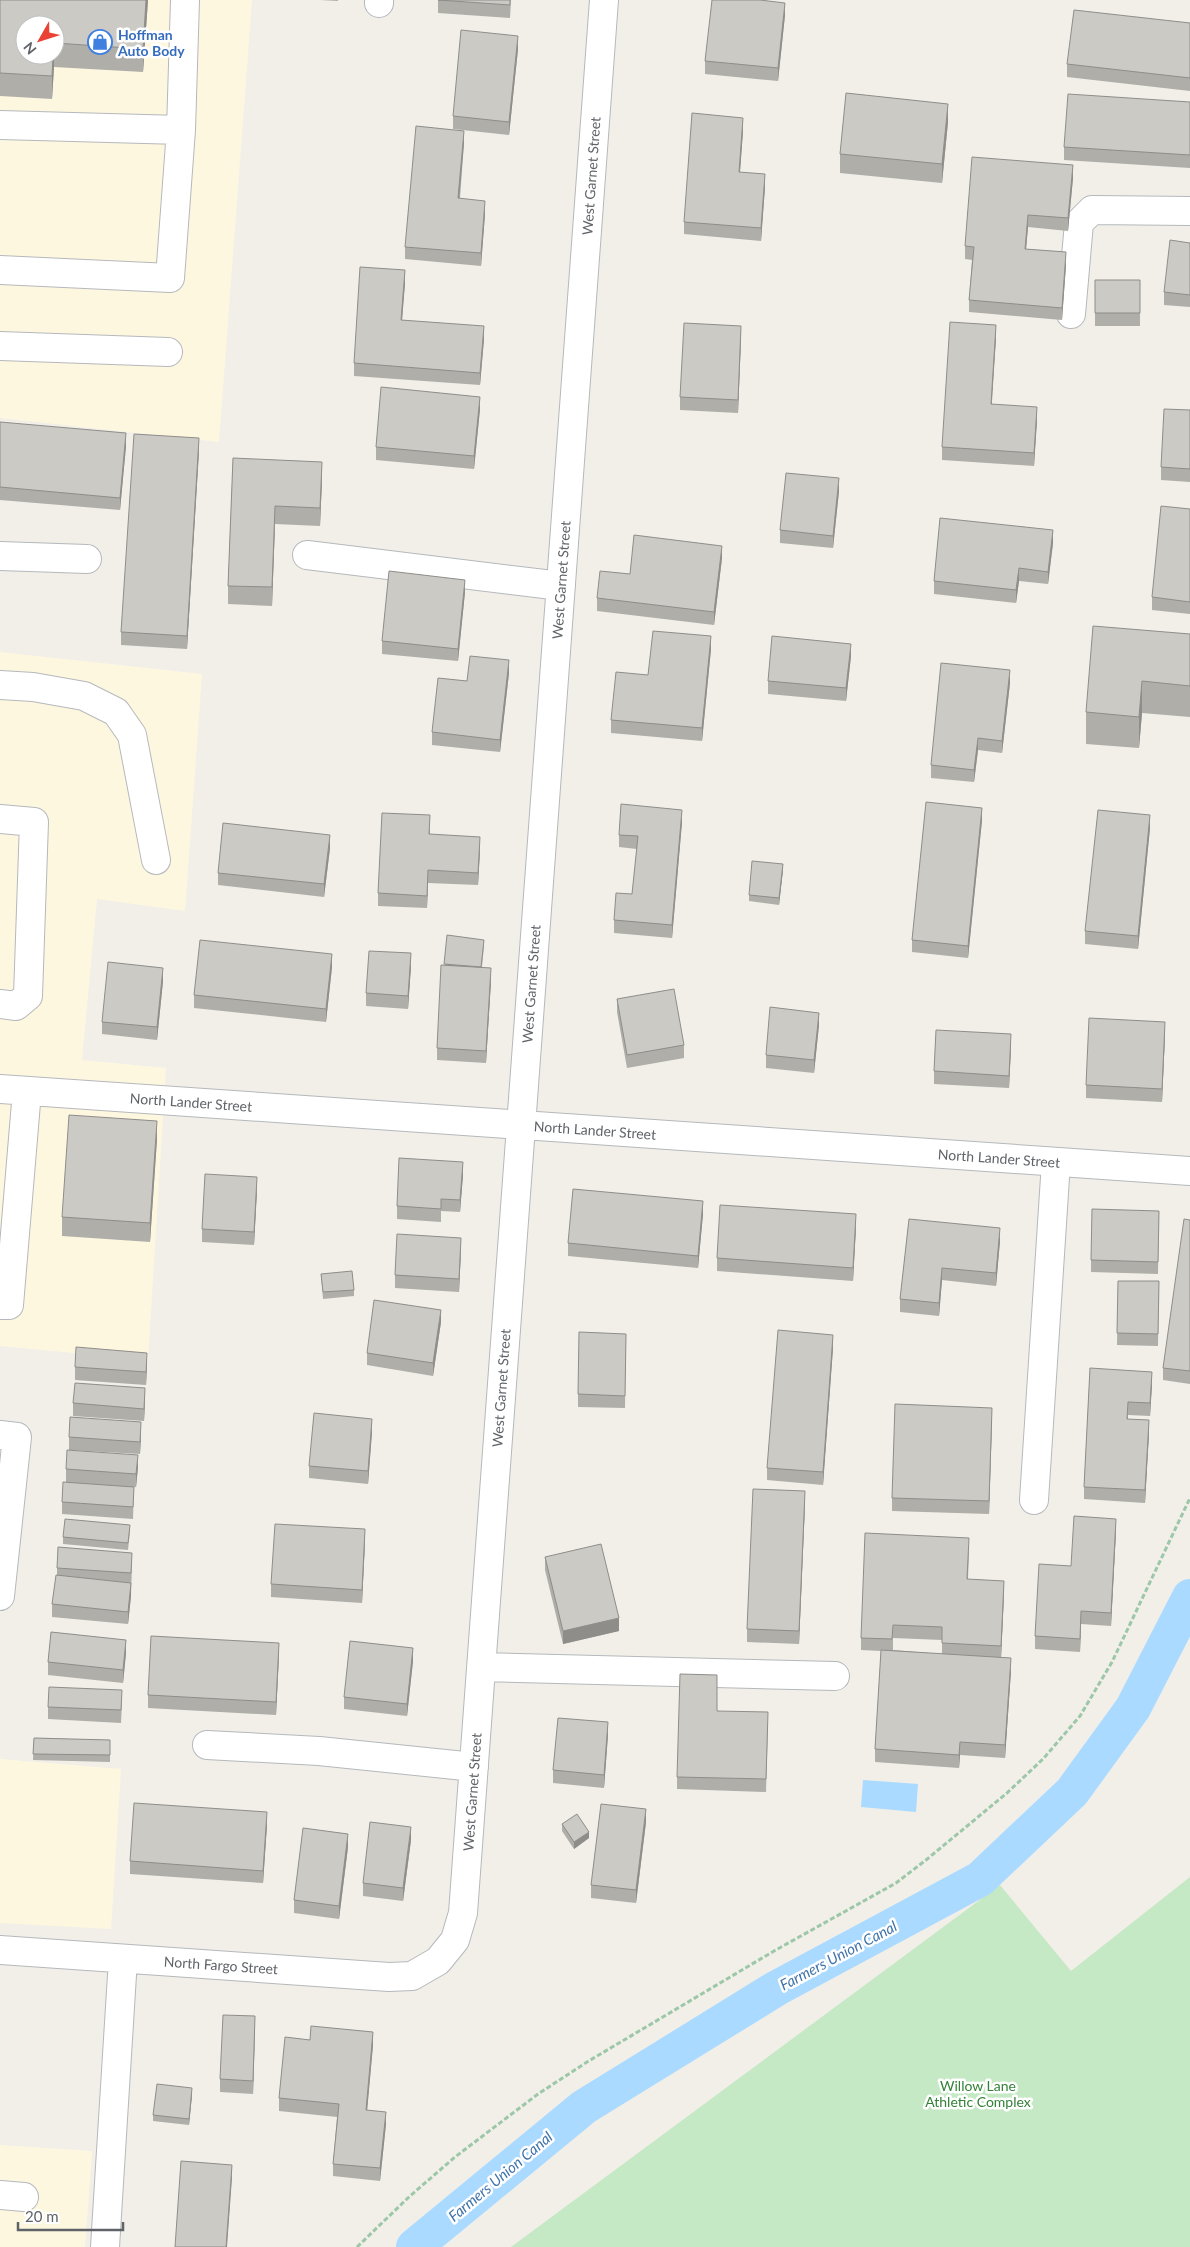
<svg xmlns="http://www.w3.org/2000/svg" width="1190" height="2247" font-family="Lato,sans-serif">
	<rect width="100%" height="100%" fill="#f1efe8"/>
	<!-- commercial -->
	<path fill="#fef7e0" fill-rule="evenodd" d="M0 0H252L219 442 0 418ZM25 25H55V55H25Z
		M0 652 202 674 185 911 97 899 82 1060 166 1068 148 1360 0 1346Z
		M0 1759 121 1769 111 1929 0 1923Z
		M0 2145 92 2151 85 2247H0Z"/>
	<!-- green -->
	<path fill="#c5e8c5" d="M1190 1877V2247H511L1000 1885 1071 1971Z"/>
	<!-- water -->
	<path fill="#aadaff" d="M863 1780 918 1784 916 1812 861 1807Z"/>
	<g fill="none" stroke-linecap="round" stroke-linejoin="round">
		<!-- canal -->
		<path stroke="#aadaff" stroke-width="36" d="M414 2247 584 2107 777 1988 980 1879 1072 1792 1133 1708 1190 1597"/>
		<defs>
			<path id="minor" d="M379 3V0
				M0 125 181 130 170 278 0 270
				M181 130 185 0
				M1071 314 1079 223 1092 210 1190 211
				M0 346 168 352
				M307 555 561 586
				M0 556 87 559
				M0 685 33 687 84 696 116 712 132 735 156 860
				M0 819 34 822 28 996 16 1006 0 1004
				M0 1089 1190 1171
				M0 1305H9L27 1091
				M0 1435 17 1437 0 1596
				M1034 1500 1056 1162
				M481 1667 835 1676
				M207 1745 319 1751 474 1767
				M0 1950 389 1977 412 1976 438 1961 455 1940 463 1913 604 0
				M0 2195 24 2197
				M105 2247 123 1959"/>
		</defs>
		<!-- minor casing -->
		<use href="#minor" stroke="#b5b8bc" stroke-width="30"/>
		<!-- path -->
		<path stroke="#9cc7a9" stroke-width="3" stroke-dasharray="5 2.5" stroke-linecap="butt" d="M357 2247 410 2196 455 2157 538 2094 587 2062 774 1951 896 1883 926 1860 1007 1793 1043 1759 1080 1716 1112 1662 1190 1498"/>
		<!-- minor -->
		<use href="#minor" stroke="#fff" stroke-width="28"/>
	</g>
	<!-- wall -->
	<path fill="#afaea9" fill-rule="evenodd" d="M148 0 143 72 54 67 52 99 0 96V4ZM55 25V55H25Z
		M320 0H338V1Z
		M438 0H511L510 18 438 13Z
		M785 15 778 81 705 74V61Z
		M1190 23V91L1067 77V64Z
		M518 49 509 135 453 129V116Z
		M1190 102V168L1064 160V147Z
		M948 122 942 183 840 173V154Z
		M743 131 740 172 765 187 761 241 684 234V222Z
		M464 143 460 198 485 214 481 266 405 259V247Z
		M1073 178 1068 231 1028 227 1026 249 1066 265 1062 320 969 312V300L972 260 965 259V246Z
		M1190 243V307L1164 305V292Z
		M1095 280H1140V326H1095Z
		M405 283 402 320 484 339 480 385 354 376V363Z
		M741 338 738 413 680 410V397Z
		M996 338 991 404 1037 420 1034 466 942 460V447Z
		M480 409 474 469 376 460V447Z
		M1190 410V482L1161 480V467Z
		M0 422 126 446 120 510 0 500Z
		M199 451 187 649 121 645V632Z
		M233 458 322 480 320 526 275 524 272 606 228 604V586Z
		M839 491 833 548 780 543V530Z
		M1190 509V614L1152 610V597Z
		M1053 543 1048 584 1019 581 1016 603 934 594V581Z
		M722 558 714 625 597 611V598L630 574Z
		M465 592 458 661 382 654V641Z
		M1190 634V717L1142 713 1139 748 1086 744V712Z
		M711 649 702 741 611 733V720L648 675Z
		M851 656 846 701 768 694V681Z
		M509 673 500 752 432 745V732L467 681Z
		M1010 683 1002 753 978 750 974 782 931 778V765Z
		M982 820 968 958 912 952V940Z
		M682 822 672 938 614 933V920L632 894 637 849 619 847V835Z
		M430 828V834L480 850 478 885 428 883 427 908 378 906V893Z
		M1150 828 1138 949 1085 944V931Z
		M330 848 324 897 218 885V873Z
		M783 870 779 905 749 901V895Z
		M484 946 482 967 491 981 486 1063 437 1060V1048L444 965Z
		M411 966 408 1009 366 1006V993Z
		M332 967 326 1022 194 1008V995Z
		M163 981 157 1040 102 1034V1022Z
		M617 999 684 1045V1058L627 1068 617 1012Z
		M819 1025 814 1073 766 1068V1055Z
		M1165 1035 1162 1102 1086 1098V1085Z
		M1011 1047 1009 1088 934 1084V1071Z
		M157 1139 150 1242 62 1236V1217Z
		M463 1175 460 1212 441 1211V1222L397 1219V1206Z
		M257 1190 254 1245 202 1242V1229Z
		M1159 1211 1158 1274 1091 1272V1260Z
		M703 1214 698 1268 568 1256V1243Z
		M909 1219 1000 1241 996 1286 942 1280 939 1316 900 1312V1299Z
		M1190 1220V1384L1163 1380V1368Z
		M856 1227 853 1281 717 1271V1258Z
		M461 1250 459 1292 395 1288V1275Z
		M321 1274 354 1290V1296L323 1299Z
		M1118 1281H1159L1158 1346 1117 1345Z
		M441 1322 433 1376 367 1365V1353Z
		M626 1334 625 1408 578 1407V1394Z
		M833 1348 823 1485 767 1480V1468Z
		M147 1365 146 1385 75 1380V1367Z
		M1090 1368 1152 1384 1150 1416 1128 1415V1420L1149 1433 1145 1503 1084 1499V1487Z
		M145 1401 144 1421 73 1416V1403Z
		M992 1420 989 1514 892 1511V1498Z
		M372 1432 368 1484 309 1478V1466Z
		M141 1435 140 1454 69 1450V1437Z
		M138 1467 136 1487H134L133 1519 62 1514V1502L66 1482V1469Z
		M805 1504 799 1644 747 1642V1629Z
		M130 1531 128 1550 63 1544V1537Z
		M1116 1531 1111 1626 1081 1624 1080 1652 1035 1649V1636L1071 1566Z
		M365 1542 362 1603 271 1597V1584Z
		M969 1551 968 1579 1004 1594 1001 1658 1011 1671 1005 1758 960 1755 959 1768 875 1762V1749L881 1651 861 1650V1638ZM893 1638 942 1640V1654L893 1650Z
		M545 1557 619 1631 563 1644 545 1570Z
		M132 1565 131 1596 128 1624 52 1617V1604L57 1575V1568Z
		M126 1653 123 1683 48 1675V1662Z
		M279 1655 276 1715 148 1708V1695Z
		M413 1661 407 1716 344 1709V1697Z
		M122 1703 121 1723 48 1719V1707Z
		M768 1725 766 1792 677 1789V1777Z
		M608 1735 604 1788 553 1783V1770Z
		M34 1738 110 1740V1762L33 1760Z
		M646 1822 636 1903 591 1898V1885Z
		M562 1824 589 1838 574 1849 562 1831Z
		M267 1825 263 1883 130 1874V1861Z
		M411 1840 403 1901 363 1896V1883Z
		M348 1847 339 1919 294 1913V1900Z
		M255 2029 253 2094 220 2092V2079Z
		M310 2040 373 2045 367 2110 386 2124 380 2181 333 2176V2164L337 2117 279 2111V2098Z
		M192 2095 189 2125 153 2121V2115Z"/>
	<!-- shaded-wall -->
	<path fill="#8f8d8a" d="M146 0H148L143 72V49Z
		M785 3V15L778 81V68Z
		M518 36V49L509 135V122Z
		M53 55H54V67L52 99V76Z
		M948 104V122L942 183V164Z
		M743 118V131L739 185V172Z
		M464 131V143L458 211V198Z
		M1073 165V178L1068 231V218Z
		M765 174V187L761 241V228Z
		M485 201V214L481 266V253Z
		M1028 215V227L1025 261V249Z
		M1066 252V265L1062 320V308Z
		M405 270V283L401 333V320Z
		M996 325V338L991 417V404Z
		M484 326V339L480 385V373Z
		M741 326V338L738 413V400Z
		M480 397V409L474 469V456Z
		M1037 407V420L1034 466V453Z
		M126 433V446L120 510V498Z
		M199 438V451L187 649V636Z
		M322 462V480L320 526V508Z
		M839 478V491L833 548V536Z
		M275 506V524L272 606V587Z
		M1053 530V543L1048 584V572Z
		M722 546V558L714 625V612Z
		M1019 568V581L1016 603V590Z
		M465 580V592L458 661V649Z
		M711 636V649L702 741V728Z
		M851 644V656L846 701V688Z
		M509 660V673L500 752V740Z
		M1010 670V683L1002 753V741Z
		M1142 681V713L1139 748V717Z
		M978 738V750L974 782V770Z
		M982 808V820L968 958V946Z
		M682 810V822L672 938V925Z
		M1150 815V828L1138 949V936Z
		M330 835V848L324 897V884Z
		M480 837V850L478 885V873Z
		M783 864V870L779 905V898Z
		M428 870V883L427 908V896Z
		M411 953V966L408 1009V996Z
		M332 954V967L326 1022V1009Z
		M163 968V981L157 1040V1027Z
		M491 968V981L486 1063V1051Z
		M819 1013V1025L814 1073V1060Z
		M1165 1022V1035L1162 1102V1089Z
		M1011 1034V1047L1009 1088V1076Z
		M157 1121V1139L150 1242V1223Z
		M463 1162V1175L460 1212V1200Z
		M257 1177V1190L254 1245V1232Z
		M703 1201V1214L698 1268V1256Z
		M856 1214V1227L853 1281V1268Z
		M1000 1228V1241L996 1286V1273Z
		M461 1238V1250L459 1292V1279Z
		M942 1268V1280L939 1316V1303Z
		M441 1310V1322L433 1376V1363Z
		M833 1335V1348L823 1485V1472Z
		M147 1353V1365L146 1385V1372Z
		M1152 1372V1384L1150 1416V1403Z
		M145 1388V1401L144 1421V1409Z
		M992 1408V1420L989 1514V1501Z
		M372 1419V1432L368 1484V1471Z
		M1149 1420V1433L1145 1503V1490Z
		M141 1422V1435L140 1454V1442Z
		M138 1455V1467L136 1487V1474Z
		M805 1491V1504L799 1644V1631Z
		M1116 1519V1531L1111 1626V1613Z
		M365 1529V1542L362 1603V1590Z
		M1004 1581V1594L1001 1659V1646Z
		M131 1583V1596L128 1624V1612Z
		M1081 1611V1624L1080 1652V1639Z
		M619 1618V1631L563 1644V1631Z
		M126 1640V1653L123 1683V1670Z
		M279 1643V1655L276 1715V1702Z
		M413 1648V1661L407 1716V1704Z
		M1011 1658V1671L1005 1758V1745Z
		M608 1722V1735L604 1788V1775Z
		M960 1742V1755L959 1768V1755Z
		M646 1809V1822L636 1903V1890Z
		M267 1812V1825L263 1883V1871Z
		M411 1827V1840L403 1901V1888Z
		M589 1832V1838L574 1849V1842Z
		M348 1834V1847L339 1919V1906Z
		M255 2016V2029L253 2094V2081Z
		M373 2032V2045L366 2123V2110Z
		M192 2088V2095L189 2125V2119Z
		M386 2112V2124L380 2181V2168Z
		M232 2165V2178L227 2247H226Z"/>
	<!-- building -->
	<path fill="#cccac5" stroke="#8f8d8a" d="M0 0H146L143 49 55 43V25H25V55H53L52 76 0 73Z
		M438 0H510V5Z
		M712 0H760L785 3 778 68 705 61Z
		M1074 10 1190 23V78L1067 64Z
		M461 30 518 36 509 122 453 116Z
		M846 93 948 104 942 164 840 154Z
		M1068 94 1190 102V155L1064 147Z
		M692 113 743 118 739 172 765 174 761 228 684 222Z
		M416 126 464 131 458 198 485 201 481 253 405 247Z
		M972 157 1073 165 1068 218 1028 215 1025 249 1066 252 1062 308 969 300 974 247 965 246Z
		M1170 240 1190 243V295L1164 292Z
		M360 267 405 270 401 320 484 326 480 373 354 363Z
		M1095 280H1140V313H1095Z
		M950 322 996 325 991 404 1037 407 1034 453 942 447Z
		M684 323 741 326 738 400 680 397Z
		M381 387 480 397 474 456 376 447Z
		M1164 409 1190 410V469L1161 467Z
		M0 422 126 433 120 498 0 487Z
		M134 434 199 438 187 636 121 632Z
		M233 458 322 462 320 508 275 506 272 587 228 586Z
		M786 473 839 478 833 536 780 530Z
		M1161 506 1190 509V602L1152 597Z
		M940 518 1053 530 1048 572 1019 568 1016 590 934 581Z
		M634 535 722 546 714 612 597 598 600 571 630 574Z
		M389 571 465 580 458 649 382 641Z
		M1093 626 1190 634V686L1142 681 1139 717 1086 712Z
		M653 631 711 636 702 728 611 720 616 672 648 675Z
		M772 636 851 644 846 688 768 681Z
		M470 656 509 660 500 740 432 732 438 678 467 681Z
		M941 663 1010 670 1002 741 978 738 974 770 931 765Z
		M926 802 982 808 968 946 912 940Z
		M621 804 682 810 672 925 614 920 616 893 632 894 638 836 619 835Z
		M1098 810 1150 815 1138 936 1085 931Z
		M382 813 430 815 429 834 480 837 478 873 428 870 427 896 378 893Z
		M223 823 330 835 324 884 218 873Z
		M752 861 783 864 779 898 749 895Z
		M447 935 484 940 481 967 444 964Z
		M200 940 332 954 326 1009 194 995Z
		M369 951 411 953 408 996 366 993Z
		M108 962 163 968 157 1027 102 1022Z
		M441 965 491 968 486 1051 437 1048Z
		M674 989 684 1045 627 1055 617 999Z
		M770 1007 819 1013 814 1060 766 1055Z
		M1089 1018 1165 1022 1162 1089 1086 1085Z
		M936 1030 1011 1034 1009 1076 934 1071Z
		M69 1115 157 1121 150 1223 62 1217Z
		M399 1158 463 1162 460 1200 441 1199V1209L397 1206Z
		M205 1174 257 1177 254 1232 202 1229Z
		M573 1189 703 1201 698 1256 568 1243Z
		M720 1205 856 1214 853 1268 717 1258Z
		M1092 1209 1159 1211 1158 1262 1091 1260Z
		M909 1219 1000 1228 996 1273 942 1268 939 1303 900 1299Z
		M1184 1219 1190 1220V1371L1163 1368Z
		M397 1234 461 1238 459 1279 395 1275Z
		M352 1271 354 1290 323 1292 321 1274Z
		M1118 1281H1159L1158 1334 1117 1333Z
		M374 1300 441 1310 433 1363 367 1353Z
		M778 1330 833 1335 823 1472 767 1468Z
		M579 1332 626 1334 625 1396 578 1394Z
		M76 1347 147 1353 146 1372 75 1367Z
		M1090 1368 1152 1372 1150 1403 1128 1402 1127 1419 1149 1420 1145 1490 1084 1487Z
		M75 1383 145 1388 144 1409 73 1403Z
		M895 1404 992 1408 989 1501 892 1498Z
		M314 1413 372 1419 368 1471 309 1466Z
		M70 1417 141 1422 140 1442 69 1437Z
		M67 1450 138 1455 136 1474 66 1469Z
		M63 1482 134 1487 133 1507 62 1502Z
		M753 1489 805 1491 799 1631 747 1629Z
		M1074 1516 1116 1519 1111 1613 1081 1611 1080 1639 1035 1636 1039 1564 1071 1566Z
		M65 1519 130 1525 128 1543 63 1537Z
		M275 1524 365 1529 362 1590 271 1584Z
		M865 1533 969 1538 967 1579 1004 1581 1001 1646 942 1643V1627L893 1625 892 1639 861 1638Z
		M601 1544 619 1618 563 1631 545 1557Z
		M58 1547 132 1553 131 1573 57 1568Z
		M56 1575 131 1583 128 1612 52 1604Z
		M51 1632 126 1640 123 1670 48 1662Z
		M151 1636 279 1643 276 1702 148 1695Z
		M350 1641 413 1648 407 1704 344 1697Z
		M881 1650 1011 1658 1005 1745 960 1742 959 1755 875 1749Z
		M680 1674 717 1675V1711L768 1712 766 1779 677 1777Z
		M49 1687 122 1690 121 1710 48 1707Z
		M558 1718 608 1722 604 1775 553 1770Z
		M34 1738 110 1740V1755L33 1754Z
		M134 1803 267 1812 263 1871 130 1861Z
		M601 1804 646 1809 636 1890 591 1885Z
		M577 1814 589 1832 574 1842 562 1824Z
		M370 1822 411 1827 403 1888 363 1883Z
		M303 1828 348 1834 339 1906 294 1900Z
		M223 2015 255 2016 253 2081 220 2079Z
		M311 2026 373 2032 366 2110 386 2112 380 2168 333 2164 339 2104 279 2098 285 2037 310 2040Z
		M157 2084 192 2088 189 2119 153 2115Z
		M181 2161 232 2165 226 2247H175Z"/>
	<!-- icons -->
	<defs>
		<symbol id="shop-ring" viewBox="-11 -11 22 22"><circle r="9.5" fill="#fff" stroke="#3f7fe0" stroke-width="1.5"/><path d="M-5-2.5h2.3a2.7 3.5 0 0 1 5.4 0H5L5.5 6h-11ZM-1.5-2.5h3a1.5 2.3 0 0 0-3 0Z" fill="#3f7fe0"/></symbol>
	</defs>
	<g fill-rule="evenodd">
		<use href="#shop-ring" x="86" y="28" width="28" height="28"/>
	</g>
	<g text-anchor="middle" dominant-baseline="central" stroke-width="5" stroke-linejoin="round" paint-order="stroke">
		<!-- shop labels -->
		<g font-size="14" font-weight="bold" fill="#366cbe" stroke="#fff" text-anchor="start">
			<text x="118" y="34">Hoffman<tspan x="118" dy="16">Auto Body</tspan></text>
		</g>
		<!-- street labels -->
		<g font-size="14" fill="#5f6368" stroke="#fff">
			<text transform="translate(591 176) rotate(-86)">West Garnet Street</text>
			<text transform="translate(561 580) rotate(-86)">West Garnet Street</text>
			<text transform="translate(531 984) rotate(-86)">West Garnet Street</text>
			<text transform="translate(191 1102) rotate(4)">North Lander Street</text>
			<text transform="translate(595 1130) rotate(4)">North Lander Street</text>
			<text transform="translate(999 1158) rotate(4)">North Lander Street</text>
			<text transform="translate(501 1388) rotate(-86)">West Garnet Street</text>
			<text transform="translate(472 1792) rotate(-86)">West Garnet Street</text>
			<text transform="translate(221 1965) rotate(4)">North Fargo Street</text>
		</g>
		<!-- park labels -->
		<g font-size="14" fill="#348238" stroke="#fff">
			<text x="978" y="2085">Willow Lane<tspan x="978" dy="16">Athletic Complex</tspan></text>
		</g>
		<!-- water labels -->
		<g font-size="15" font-style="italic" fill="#4174aa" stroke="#fff">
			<text transform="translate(838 1955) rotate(-28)">Farmers Union Canal</text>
			<text transform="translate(500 2176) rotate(-40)">Farmers Union Canal</text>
		</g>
	</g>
	<!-- north arrow -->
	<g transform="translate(40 40) rotate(231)"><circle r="24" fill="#ffffff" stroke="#bfc1c3"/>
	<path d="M0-4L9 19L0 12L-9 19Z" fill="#ea4335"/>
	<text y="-8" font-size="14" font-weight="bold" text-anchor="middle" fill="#5f6368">N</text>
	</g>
	<!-- scale -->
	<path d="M18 2222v8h105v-8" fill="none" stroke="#5f6368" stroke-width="2.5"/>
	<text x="25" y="2222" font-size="15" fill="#5f6368" stroke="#ffffff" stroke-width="4" paint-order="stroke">20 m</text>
</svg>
